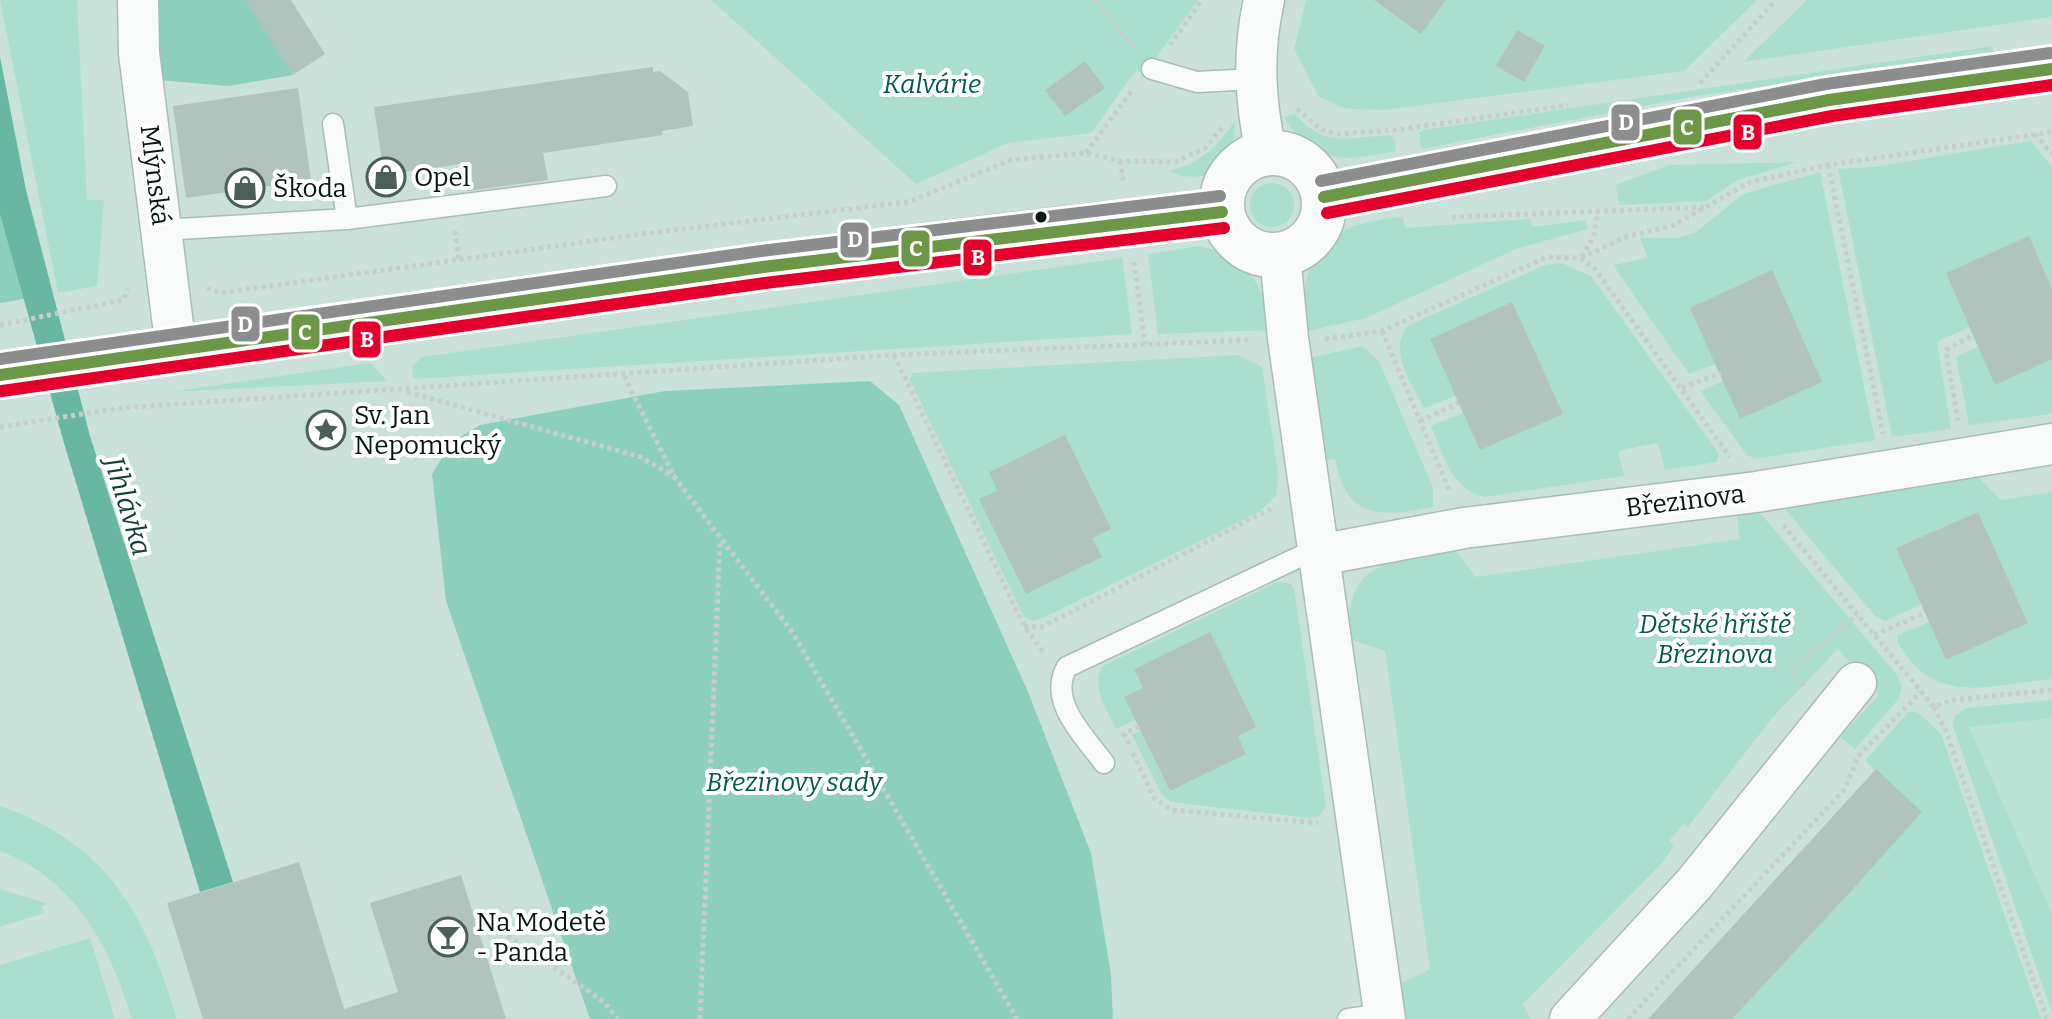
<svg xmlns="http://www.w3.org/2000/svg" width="2052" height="1019" font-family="Bitter,serif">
	<rect width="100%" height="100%" fill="#cae1da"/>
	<!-- built -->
	<path fill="#bce2d6" d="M2052 718V914L1969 726Z"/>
	<!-- green -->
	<path fill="#aadece" d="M0 0H77L87 200H104L97 286 58 293Z
		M711 0H1198L1144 74 1136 70 1091 133 1008 143 916 184Z
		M1306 0H1757L1684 71 1385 110 1347 109 1319 97 1294 49Z
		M1807 0H2052V17L1743 62Z
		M1993 46V54L1696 96 1421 149 1419 133 1423 130Z
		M1295 114C1325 149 1349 137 1390 135L1395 141 1396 151C1345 161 1316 167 1284 117Z
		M1235 121C1235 160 1211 190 1169 171 1200 164 1218 146 1235 121Z
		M2031 141 2052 167V414L1969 425 1956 357 1978 347 1969 327 1937 342 1951 429 1892 437 1838 169 1873 167Z
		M1797 162 1737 180 1707 201 1619 205 1616 185 1669 165Z
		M1820 172 1875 440 1755 459 1747 455 1700 391 1723 381 1715 364 1689 374 1613 265 1648 258 1640 238H1678L1695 233 1743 194Z
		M1250 205a22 22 0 1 1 44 0a22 22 0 1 1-44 0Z
		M1403 217 1405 228 1531 219 1532 227 1586 220 1587 229 1516 249 1366 318 1304 332C1299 252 1324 224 1403 217Z
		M1200 246C1250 259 1261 282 1273 330L1158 334 1148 254Z
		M1122 258 1132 334 413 379 412 366 422 357Z
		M1562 263 1591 276 1719 454 1717 462 1665 470 1658 443 1618 451 1624 476 1484 497C1450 488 1444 455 1431 426L1463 413 1455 396 1424 408C1412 383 1386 349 1409 325L1545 265Z
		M1362 346 1379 361 1433 488V507C1381 517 1347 521 1335 459L1325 460 1310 358Z
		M1238 355 1262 367 1278 472 1276 496 1259 512 1043 618 1033 621 1024 617 910 380 912 373Z
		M370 363 387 381 169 392Z
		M1977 476 2001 500 2052 492V679C1989 685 1934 708 1897 641L1898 635 1929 622 1946 660 2028 623 1978 512 1896 548 1921 604 1885 621 1875 616 1781 504Z
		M1755 507 1897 675 1902 687 1899 698 1855 749 1840 737 1879 695 1838 649 1772 718 1688 827 1683 824 1669 841 1674 845 1663 862 1523 1004 1530 1019H1406L1400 984 1430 969 1385 651 1350 639C1343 559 1393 560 1455 550L1476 577 1740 539 1736 510Z
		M1277 582 1291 584 1294 588 1326 807 1318 817 1310 818 1171 802 1162 795 1132 735 1141 730 1170 791 1246 754 1238 736 1210 633 1134 669 1143 688 1125 697 1135 720 1116 729C1107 709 1090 686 1103 666Z
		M2052 700V718L1969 727 2052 914V1013L1953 726 1955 716 1966 708Z
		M1909 711 1919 713 1941 734 2041 1019H1732L1922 812 1865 761Z
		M0 806C109 844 146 915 177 1019H132C111 948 74 878 0 851Z
		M0 889 48 904 42 906 44 913 0 927Z
		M90 938 115 1019H0V965Z"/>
	<!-- forest -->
	<path fill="#8dcfbd" d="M156 0H251L293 75 229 86 158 80Z
		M0 210 34 297 0 303Z
		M870 381 899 405 1028 692 1091 853 1111 975 1113 1019H590L446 601 432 474 452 442 480 425 665 391Z"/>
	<!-- water -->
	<path fill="#67b7a3" d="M0 57 26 190 90 436 233 882 200 892 64 443 0 214Z"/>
	<!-- building -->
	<path fill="#b1c3bd" d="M245 0H291L325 54 293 75Z
		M1374 0H1446L1421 34Z
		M1517 30 1545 46 1524 82 1496 66Z
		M1085 61 1105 88 1065 116 1045 90Z
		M653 67V72L660 71 688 92 693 126 662 131 663 135 543 153 548 180 467 191 461 164 384 175 374 107Z
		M298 88 311 180 186 198 173 106Z
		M2029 236 2052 289V359L1995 385 1946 273Z
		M1772 270 1822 382 1740 419 1690 308Z
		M1512 302 1563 414 1480 450 1430 339Z
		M1065 435 1111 529 1092 538 1102 557 1026 594 979 499 997 491 989 472Z
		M1978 512 2028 623 1946 660 1896 548Z
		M1210 632 1256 727 1238 736 1246 754 1170 791 1124 697 1143 688 1134 669Z
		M1876 769 1922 812 1852 890 1732 1019H1648Z
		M299 862 344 1009 398 992 370 903 461 875 506 1019H203L167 903Z"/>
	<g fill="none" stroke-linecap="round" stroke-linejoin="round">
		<defs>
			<path id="service" d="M1152 69 1197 82 1255 79
				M333 124 347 219
				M162 230 347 219 606 186
				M1104 763C1085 737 1047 701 1067 667L1318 548
				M1348 1019 1385 1014"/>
			<path id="minor" d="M138 0 139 53 176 349
				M1264 0C1252 54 1255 100 1266 153
				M1280 255 1288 338 1385 1019
				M1319 555 1464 528 1756 492 2052 444
				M1570 1019 1694 884 1856 683"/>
			<path id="tertiary" d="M1222 204a51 51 0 1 1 102 0a51 51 0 1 1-102 0Z
				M1324 197 1829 100 2052 69
				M0 375C407 319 813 253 1222 212"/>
		</defs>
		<!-- service casing -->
		<use href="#service" stroke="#aabcb6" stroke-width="23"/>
		<!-- minor casing -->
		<use href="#minor" stroke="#aabcb6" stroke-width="43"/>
		<!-- tertiary casing -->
		<use href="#tertiary" stroke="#aabcb6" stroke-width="47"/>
		<!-- path -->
		<path stroke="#c7cdcc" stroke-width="5" stroke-dasharray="4 4" stroke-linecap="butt" d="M1095 0 1135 49
			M1170 45 1202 0
			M1700 83 1776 0
			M1297 109 1320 129 1336 134 1395 130 1568 105
			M2035 134 2052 154
			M1086 153 1133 89
			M1120 161 1124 185
			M1828 165 1883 434
			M1452 217 1705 207
			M455 231 459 262
			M1582 257 1594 236 1598 210
			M1581 258 1628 236 1672 226 1750 182 1828 165 2052 132
			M1134 262 1145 344
			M207 288 220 293 649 233 908 202 1011 160 1086 153 1120 161 1175 162 1205 148 1223 127
			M0 325 123 300 128 289
			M1382 331 1450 492
			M1325 339 1382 331 1547 257 1581 258 1595 269 1730 457
			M894 355 1024 626 1044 653
			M624 376 675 478 793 633 1017 1019
			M1682 388 1721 373
			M407 392 641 457 675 477
			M1420 421 1459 403
			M1958 421 1946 350 1973 335
			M0 427 120 408 894 355 1251 340
			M1783 525 1934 707 1952 700 2052 690
			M1024 626 1042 627 1274 507
			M1874 635 1925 613
			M1804 686 1792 670 1857 615
			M1934 707 1946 731 2047 1019
			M1129 744 1124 734 1139 726
			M1133 753 1154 798 1172 810 1318 823
			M501 931 604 1002 618 1019
			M700 1019 720 542
			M1628 1019 1845 789 1858 756 1921 692"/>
		<!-- service -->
		<use href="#service" stroke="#f7faf9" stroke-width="20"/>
		<!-- minor -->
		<use href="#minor" stroke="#f7faf9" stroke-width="40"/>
		<!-- tertiary -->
		<use href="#tertiary" stroke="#f7faf9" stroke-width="44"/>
		<defs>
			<path id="bus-1" d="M1324 197 1829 100 2052 69
				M0 375 763 267 1222 212"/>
			<path id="bus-2" d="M1327 213 1832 116 2052 85
				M2 391 765 283 1224 228"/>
			<path id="bus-3" d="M1321 181 1826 84 2050 53
				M0 359 761 251 1220 196"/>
		</defs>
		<!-- bus-1 casing -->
		<use href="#bus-1" stroke="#fff" stroke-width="18"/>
		<!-- bus-2 casing -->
		<use href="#bus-2" stroke="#fff" stroke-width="18"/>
		<!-- bus-3 casing -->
		<use href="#bus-3" stroke="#fff" stroke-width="18"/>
		<!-- bus-1 -->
		<use href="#bus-1" stroke="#6c9747" stroke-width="12"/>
		<!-- bus-2 -->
		<use href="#bus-2" stroke="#e4002b" stroke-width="12"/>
		<!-- bus-3 -->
		<use href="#bus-3" stroke="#8b8e8d" stroke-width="12"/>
	</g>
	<!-- icons -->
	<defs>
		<symbol id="shop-ring" viewBox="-11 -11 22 22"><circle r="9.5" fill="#fff" stroke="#4b5e58" stroke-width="1.5"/><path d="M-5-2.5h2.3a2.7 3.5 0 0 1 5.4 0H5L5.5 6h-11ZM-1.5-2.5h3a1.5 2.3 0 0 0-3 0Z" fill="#4b5e58"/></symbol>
		<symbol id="sight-ring" viewBox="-11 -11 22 22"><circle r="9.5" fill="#fff" stroke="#4b5e58" stroke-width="1.5"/><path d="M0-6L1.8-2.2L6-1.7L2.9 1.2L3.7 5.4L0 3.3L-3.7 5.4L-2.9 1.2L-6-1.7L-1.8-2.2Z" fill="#4b5e58"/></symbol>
		<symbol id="bar-ring" viewBox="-11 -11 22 22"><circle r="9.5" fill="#fff" stroke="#4b5e58" stroke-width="1.5"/><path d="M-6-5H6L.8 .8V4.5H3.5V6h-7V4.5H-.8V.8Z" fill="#4b5e58"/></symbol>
	</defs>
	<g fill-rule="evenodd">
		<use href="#shop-ring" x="364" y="155" width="44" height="44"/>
		<use href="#shop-ring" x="223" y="166" width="44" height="44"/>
		<use href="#sight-ring" x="304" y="408" width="44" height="44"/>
		<use href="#bar-ring" x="426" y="915" width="44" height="44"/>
	</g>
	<!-- markers -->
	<circle fill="#071712" stroke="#fff" stroke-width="3" cx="1041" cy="217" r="7"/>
	<g text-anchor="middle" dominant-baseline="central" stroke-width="8" stroke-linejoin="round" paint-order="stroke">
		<!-- park labels -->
		<g font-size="26" font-style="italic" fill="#015b4a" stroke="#fff">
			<text x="932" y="84">Kalvárie</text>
			<text x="1715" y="624">Dětské hřiště<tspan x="1715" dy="30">Březinova</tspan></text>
			<text x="794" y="782">Březinovy sady</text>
		</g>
		<!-- street labels -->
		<g font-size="26" fill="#071712" stroke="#fff">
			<text transform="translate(155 175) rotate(83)">Mlýnská</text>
			<text transform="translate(1685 501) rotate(-7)">Březinova</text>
		</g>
		<!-- poi labels -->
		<g font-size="26" fill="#071712" stroke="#fff" text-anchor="start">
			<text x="414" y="177">Opel</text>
			<text x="273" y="188">Škoda</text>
			<text x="354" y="415">Sv. Jan<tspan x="354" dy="30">Nepomucký</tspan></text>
			<text x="476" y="922">Na Modetě<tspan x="476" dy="30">- Panda</tspan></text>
		</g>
		<!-- water labels -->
		<g font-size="28" font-style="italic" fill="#123f35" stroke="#fff">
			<text transform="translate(128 506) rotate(73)">Jihlávka</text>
		</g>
	</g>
	<g stroke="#fff" stroke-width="3">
		<rect x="1610" y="103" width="31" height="39" rx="8" fill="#8b8e8d"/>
		<rect x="1672" y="108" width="31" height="38" rx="8" fill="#6c9747"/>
		<rect x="1732" y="113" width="31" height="38" rx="8" fill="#e4002b"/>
		<rect x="839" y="221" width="31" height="38" rx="8" fill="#8b8e8d"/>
		<rect x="900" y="229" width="31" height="39" rx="8" fill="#6c9747"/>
		<rect x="962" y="238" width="31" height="39" rx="8" fill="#e4002b"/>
		<rect x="230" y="305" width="31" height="38" rx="8" fill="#8b8e8d"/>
		<rect x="290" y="313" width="31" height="38" rx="8" fill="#6c9747"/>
		<rect x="351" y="320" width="31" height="39" rx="8" fill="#e4002b"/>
	</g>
	<g font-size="22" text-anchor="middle" font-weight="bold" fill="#fff">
		<text x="1626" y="130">D</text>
		<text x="1687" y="135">C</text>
		<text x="1748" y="140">B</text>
		<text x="855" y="247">D</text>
		<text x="916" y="256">C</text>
		<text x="978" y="265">B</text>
		<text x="245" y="332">D</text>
		<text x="305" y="340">C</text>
		<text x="367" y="347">B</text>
	</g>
</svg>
